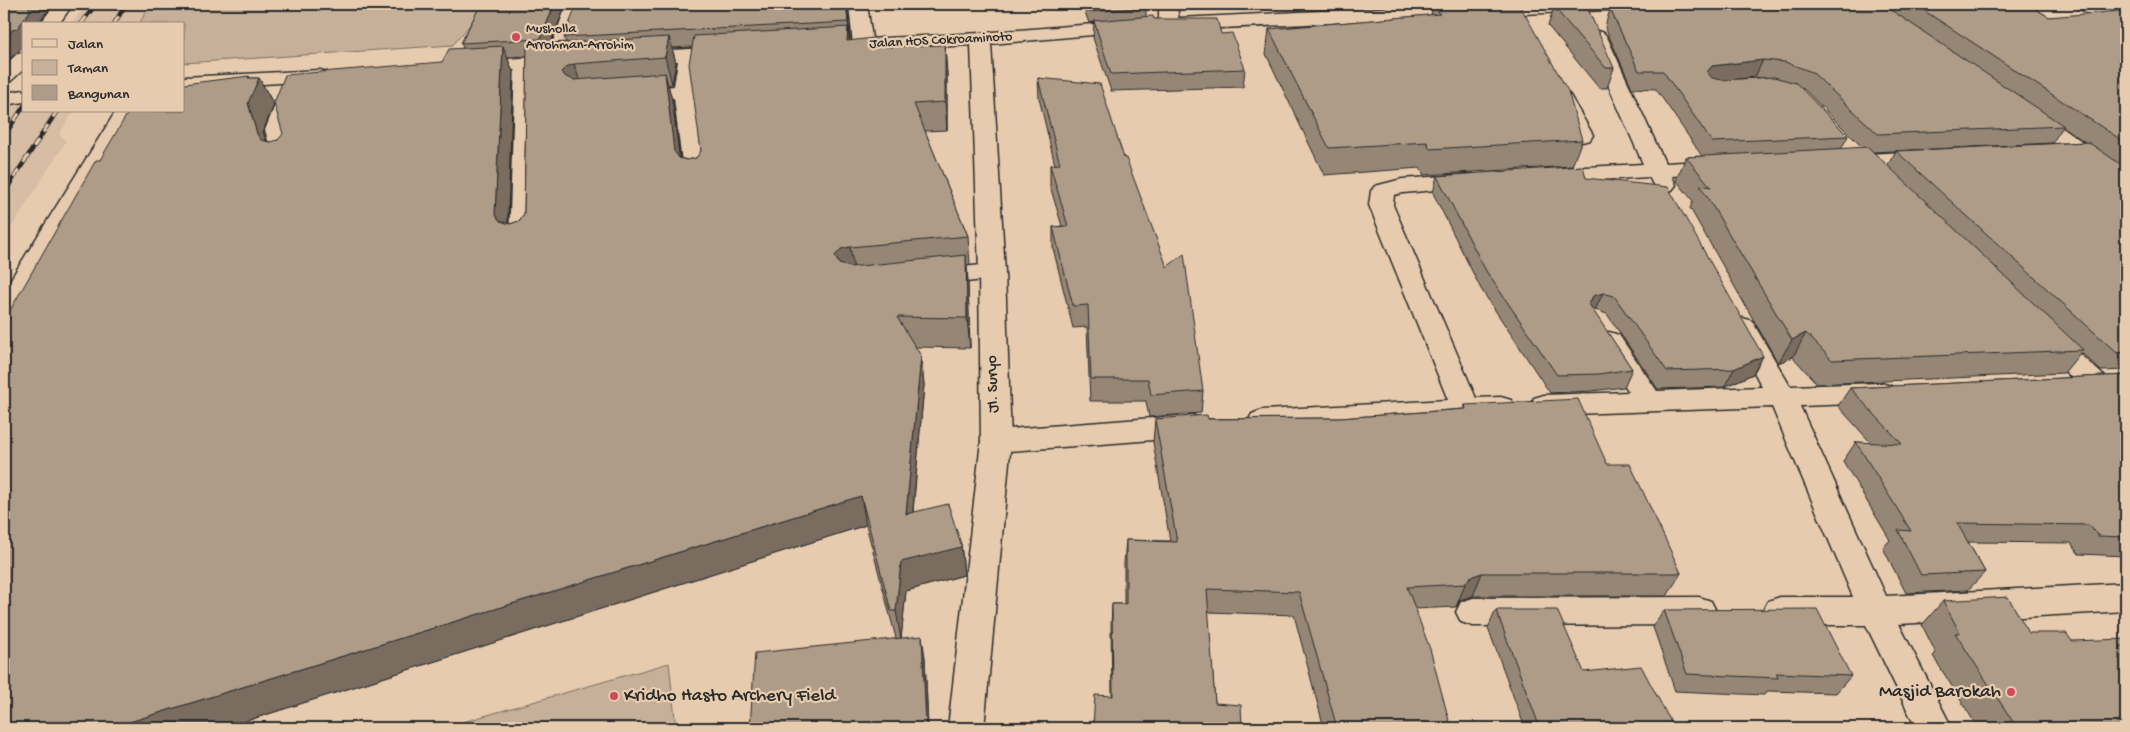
<svg xmlns="http://www.w3.org/2000/svg" width="2130" height="732" font-family="'Gochi Hand',sans-serif">
	<rect width="100%" height="100%" fill="#e6cbae"/>
	<filter id="ink" filterUnits="userSpaceOnUse"><feTurbulence type="fractalNoise" baseFrequency=".02" numOctaves="2"/><feDisplacementMap in="SourceGraphic" scale="10" xChannelSelector="R" yChannelSelector="G"/><feConvolveMatrix kernelMatrix="1 2 1 2 8 2 1 2 1" color-interpolation-filters="sRGB"/></filter>
	<g filter="url(#ink)">
		<!-- built -->
		<path fill="#d6bda3" d="M86 4H151L139 24H72Z
			M24 90V111H74L59 134 66 141 4 239V116Z"/>
		<!-- green -->
		<path fill="#c7b099" stroke="#796e62" d="M151 4H487L453 45 184 63V24H139Z
			M669 663 676 728H442Z"/>
		<g fill="none" stroke-linecap="round" stroke-linejoin="round">
			<defs>
				<path id="minor" d="M55 4H73L59 24H40Z
					M567 4H585L565 62 562 66 555 68 548 66 545 62Z
					M849 4H867L873 45 870 49 863 51 856 49 853 45Z
					M1159 4H1177L1179 24 1176 28 1169 30 1162 28 1159 24Z
					M2076 4H2098L2126 19V33L2119 31 2078 8Z
					M1597 31 1604 33 1607 37 1665 163 1719 160 1727 162 1730 167 1727 172 1672 176 1676 185 1672 190 1664 192 1656 190 1649 177 1547 183 1539 181 1536 176 1539 171 1547 169 1643 164 1587 37 1590 33Z
					M689 49 696 51 699 55 694 91 706 179 703 184 695 186 687 184 684 179 674 98 634 101 627 99 624 95 627 91 674 86 679 55 682 51Z
					M24 52V69L11 81 4 83V66L17 54Z
					M525 58 532 60 535 64 533 243 530 248 521 251 512 248 509 243 515 64 518 60Z
					M293 79 300 81 303 85 287 130 296 161 293 166 285 168 277 166 274 161 265 130 283 85 286 81Z
					M1561 91 1568 93 1571 97 1593 135 1590 140 1582 142 1574 140 1571 135 1551 97 1554 93Z
					M2026 107 2034 108 2126 172V189L2118 187 2018 118 2015 113 2018 108Z
					M116 111H138L13 316 4 319V290Z
					M1929 151 1937 153 1940 158 1937 163 1844 169 1836 167 1833 162 1836 157 1844 155Z
					M1472 174 1480 176 1484 181 1480 186 1403 193 1394 195 1393 205 1476 398 1501 397 1511 400 1515 407 1511 414 1501 417 1262 432 1252 428 1248 421 1252 414 1262 410 1448 400 1369 205 1371 191 1375 186 1402 179Z
					M992 264 1001 266 1005 272 1001 278 931 286 922 284 918 278 922 272 931 270Z
					M1743 318 1752 321 1790 386 1881 383 1891 386 1895 393 1891 400 1881 403 1800 406 1886 596 2126 583V611L1899 624 1952 728H1916L1866 625H1780L1768 621 1763 611 1768 601 1780 597H1853L1772 407 1544 415 1534 412 1530 405 1534 398 1544 395 1629 392 1596 341 1599 335 1609 332 1619 335 1657 391 1762 387 1730 327 1734 321Z
					M2046 329 2055 332 2104 376 2108 383 2104 390 2094 393 2084 390 2037 344 2033 338 2037 332Z
					M1192 415 1202 419 1206 426 1202 433 1192 437 996 452 986 449 981 441 986 433 996 430Z
					M1699 597 1711 601 1716 611 1711 621 1699 625 1473 626 1461 622 1456 612 1461 602 1473 598Z"/>
				<path id="major" d="M1464 4H1616L1614 8 1607 10 1179 30 1172 28 1169 24 1172 20 1179 18Z
					M1131 21 1138 23 1141 27 1138 31 991 44 1005 272 1011 441 984 728H948L981 441 979 272 971 45 848 52 841 50 838 46 841 42 848 40 981 33Z
					M727 47 734 49 737 53 734 57 635 64 628 62 625 58 628 54 635 52Z
					M565 56 572 58 575 62 572 66 473 73 466 71 463 67 466 63 473 61Z
					M320 70 327 72 330 76 327 80 184 89V77Z
					M24 90V102L4 105V93Z"/>
			</defs>
			<!-- minor casing -->
			<use href="#minor" stroke="#2b2b2b" stroke-width="3"/>
			<!-- major casing -->
			<use href="#major" stroke="#2b2b2b" stroke-width="3"/>
			<!-- minor -->
			<use href="#minor" fill="#e6cbae" fill-rule="evenodd"/>
			<!-- major -->
			<use href="#major" fill="#e6cbae" fill-rule="evenodd"/>
			<defs>
				<path id="rail-far1" d="M81 24 96 4
					M114 24 126 4
					M4 136 24 106
					M4 193 57 111"/>
				<path id="rail" d="M4 193 5 191"/>
			</defs>
			<!-- rail-far1 casing -->
			<use href="#rail-far1" stroke="#2b2b2b" stroke-width="4.5"/>
			<!-- rail casing -->
			<use href="#rail" stroke="#2b2b2b" stroke-width="5.5"/>
			<!-- rail-far1 -->
			<use href="#rail-far1" stroke="#e6cbae" stroke-width="3" stroke-dasharray="9" stroke-linecap="butt"/>
			<!-- rail -->
			<use href="#rail" stroke="#e6cbae" stroke-width="4" stroke-dasharray="11" stroke-linecap="butt"/>
		</g>
		<!-- wall -->
		<path fill="#968675" stroke="#2b2b2b" fill-rule="evenodd" d="M481 4H566L550 43 566 42 564 37 847 4 850 38H849L850 41 886 47 947 72V130L925 131 968 236 970 264 967 265 968 283 970 348 915 347 921 356 924 385 913 512 961 544 964 572V575L906 591 901 638 925 657 928 728H750L896 638 866 525 224 728H4L100 160 250 78H259L274 105 263 131 266 141 270 142 278 140 442 62 463 48 461 43ZM692 47 701 151 696 158 687 160 680 158 672 100 668 85 672 84 676 63 672 48ZM527 56 524 214 519 221 510 224H508L513 72 507 57Z
			M1082 4H1145L1146 7V17L1221 34 1245 69 1243 87 1111 91 1093 38 1094 22 1089 23Z
			M1433 4 1582 140 1572 166 1424 175 1420 168 1324 175 1266 54 1269 29 1431 15Z
			M1612 4H2027L2049 17 2126 14V370L2101 371 2081 352 2064 373 1817 384 1793 357 1778 363 1690 208 1693 201 1676 180 1686 157 1702 156 1656 89 1632 88 1605 27 1607 20V19ZM1755 77 1761 78 1742 79ZM1801 88 1804 89 1863 148 1841 149 1848 136ZM2063 127 2085 142 1896 151 1887 166 1873 152 2052 143Z
			M1554 7 1614 68 1607 88H1599L1548 26Z
			M1038 78 1124 158 1203 391 1201 413 1149 417 1146 401H1090L1087 327 1073 328 1053 248V227L1062 226 1050 186V165H1055L1039 98Z
			M1437 176 1586 178 1763 356 1753 374 1724 387 1658 389 1607 314 1595 310 1593 311 1632 369 1624 387 1591 391 1550 393 1481 289 1433 193Z
			M2126 375V556L2079 554 2071 543 1968 542 1985 572 1968 590 1906 593 1883 548 1890 540 1843 461 1856 442 1871 443 1838 406 1850 388Z
			M1465 405 1607 464 1681 573 1667 596H1473L1460 600 1456 607 1415 609 1451 728H1324L1294 615 1208 612 1215 703 1112 696 1111 627 1112 604H1124V563L1126 540 1170 541 1153 442 1155 419 1340 418 1463 409Z
			M1943 601 2029 633 2072 641 2126 728H1978L1933 656 1936 653 1922 625Z
			M1496 610 1584 672 1674 728H1525L1488 628Z
			M1664 610 1851 676 1836 693 1767 691 1764 695 1675 691 1653 627Z"/>
		<!-- shaded-wall -->
		<path fill="#7a6d5f" stroke="#2b2b2b" d="M32 4H53L38 23 39 24H24V45H23L19 51 4 64V40L12 30Z
			M555 4H566L546 55 540 39Z
			M847 4 848 15 850 38 848 22Z
			M848 27 851 54 847 41Z
			M669 37 676 63 672 84 665 57Z
			M945 45 947 72V130L945 102Z
			M503 46 513 72 507 243 495 214Z
			M1763 60 1755 77 1705 83 1707 72 1712 66Z
			M574 64 583 91 575 94 561 72 566 67Z
			M665 73 672 100 682 179 674 151Z
			M249 76 255 87 259 78 274 105 263 131 272 162 257 134 248 103V78Z
			M850 247 855 276 846 278 835 256 841 249Z
			M966 255 968 283 970 348 967 318Z
			M1603 293 1595 310 1585 314 1589 304 1593 296Z
			M1806 333 1793 357 1778 363 1792 340Z
			M921 356 924 385 910 543 906 514Z
			M1763 356 1753 374 1724 387 1734 369Z
			M861 496 866 525 224 728H110Z
			M961 544 964 575 906 591 901 639 896 611 901 562Z
			M1482 573 1473 596 1460 600 1456 607 1465 584 1470 577Z
			M922 636 925 657 928 728H926V726Z"/>
		<!-- building -->
		<path fill="#af9c88" stroke="#2b2b2b" d="M4 4H32L29 8 30 11 17 29 12 30 9 36 4 40Z
			M481 4H555L540 39 461 43Z
			M577 4H846L848 22 564 37Z
			M1086 4H1145L1146 7 1089 12Z
			M1433 4H1519L1568 91 1582 140 1430 149 1427 142 1329 148 1269 29 1440 14Z
			M1613 4H1882L2064 126 1878 134 1812 72 1785 62 1763 60 1712 66 1707 72 1712 78 1723 80 1774 77 1796 83 1848 136 1712 142 1663 71H1639L1611 11H1618Z
			M1914 4H2027L2049 17 2120 11 2126 14V143Z
			M1554 7H1587L1614 68H1606Z
			M1153 16 1154 19H1217L1221 34 1232 33 1245 69 1111 74 1094 21Z
			M848 27 847 41 883 37 886 47 945 45V102L914 104 968 236 850 247 841 249 835 256 839 264 850 267 966 255 967 318 897 317 921 356 906 514 948 504 961 544V547L901 562 896 611H891L861 496 110 728H4V321L96 160H100L129 111H184V84L249 76 248 78H259L248 103 257 134 261 140 270 142 278 140 283 134 274 103 285 75 442 62 449 49 503 46 495 214 500 221 510 224 519 221 524 214 527 45 669 37 665 57 574 64 566 67 561 72 566 77 574 80 665 73 674 151 679 158 687 160 696 158 701 151 689 64 694 36Z
			M1038 78 1100 84 1124 158H1126L1167 267 1184 254 1203 391 1151 395 1148 379H1091L1088 305 1073 306 1053 227 1068 226 1050 165 1060 164Z
			M2088 142 2126 168V352L2117 353 1896 151Z
			M1868 147 2083 350 1832 360 1806 333 1792 340 1700 185 1711 187 1686 157Z
			M1583 166 1586 178 1668 187 1763 356 1734 369 1667 371 1614 296 1603 293 1593 296 1589 304 1632 369 1599 374 1557 375 1486 271 1437 176Z
			M2126 375V537L2098 536 2089 525 1957 523 1985 572 1921 575 1898 530 1911 531 1856 442 1902 444 1850 388Z
			M1578 399 1607 464H1630L1681 573H1482L1470 577 1465 584 1407 587 1430 649 1451 728H1337L1299 592 1207 589 1215 703 1241 705 1242 728H1093L1095 695 1113 696 1112 604H1126V540L1177 542 1155 419 1207 415 1208 419 1340 418 1466 409 1465 405Z
			M2008 597 2029 633H2066L2072 641 2126 639V728H2017L1955 633H1960L1943 601Z
			M1817 609 1851 676 1776 673 1778 678 1687 674 1664 610Z
			M1496 610H1557L1584 672 1641 666 1674 728H1540Z
			M922 636 926 726 902 728H750L755 653Z"/>
	</g>
	<!-- markers -->
	<g fill="#d1495b" stroke="#e6cbae" stroke-width="2">
		<circle cx="516" cy="37" r="5"/>
		<circle cx="2011" cy="692" r="5"/>
		<circle cx="614" cy="696" r="5"/>
	</g>
	<g text-anchor="middle" dominant-baseline="central" stroke-width="4.5" stroke-linejoin="round" paint-order="stroke">
		<!-- far-poi labels -->
		<g font-size="14" fill="#2b2b2b" stroke="#e6cbae" text-anchor="start">
			<text x="526" y="29">Musholla<tspan x="526" dy="16">Arrohman-Arrohim</tspan></text>
		</g>
		<!-- far-street labels -->
		<g font-size="14" fill="#2b2b2b" stroke="#e6cbae">
			<text transform="translate(941 41) rotate(-3)">Jalan HOS Cokroaminoto</text>
		</g>
		<!-- street labels -->
		<g font-size="16" fill="#2b2b2b" stroke="#e6cbae">
			<text transform="translate(994 384) rotate(-92)">Jl. Suryo</text>
		</g>
		<!-- near-poi labels -->
		<g font-size="19" fill="#2b2b2b" stroke="#e6cbae" text-anchor="end">
			<text x="2001" y="692">Masjid Barokah</text>
			<text x="624" y="696" text-anchor="start">Kridho Hasto Archery Field</text>
		</g>
	</g>
	<!-- margin -->
	<rect width="2130" height="732" fill="none" stroke="#e6cbae" stroke-width="20"/>
	<rect x="10" y="10" width="2110" height="712" fill="none" stroke="#2b2b2b" stroke-width="2" filter="url(#ink)"/>
	<!-- legend -->
	<rect x="22" y="22" width="162" height="90" fill="#e6cbae" stroke="#9b8b7a"/>
	<rect x="32" y="39" width="25" height="8" fill="#e6cbae" stroke="#9b8b7a"/>
	<text x="68" y="48" font-size="15" fill="#2b2b2b">Jalan</text>
	<rect x="32" y="60" width="25" height="15" fill="#c7b099" stroke="#9b8b7a"/>
	<text x="68" y="72" font-size="15" fill="#2b2b2b">Taman</text>
	<rect x="32" y="85" width="25" height="15" fill="#af9c88" stroke="#9b8b7a"/>
	<text x="68" y="98" font-size="15" fill="#2b2b2b">Bangunan</text>
</svg>
